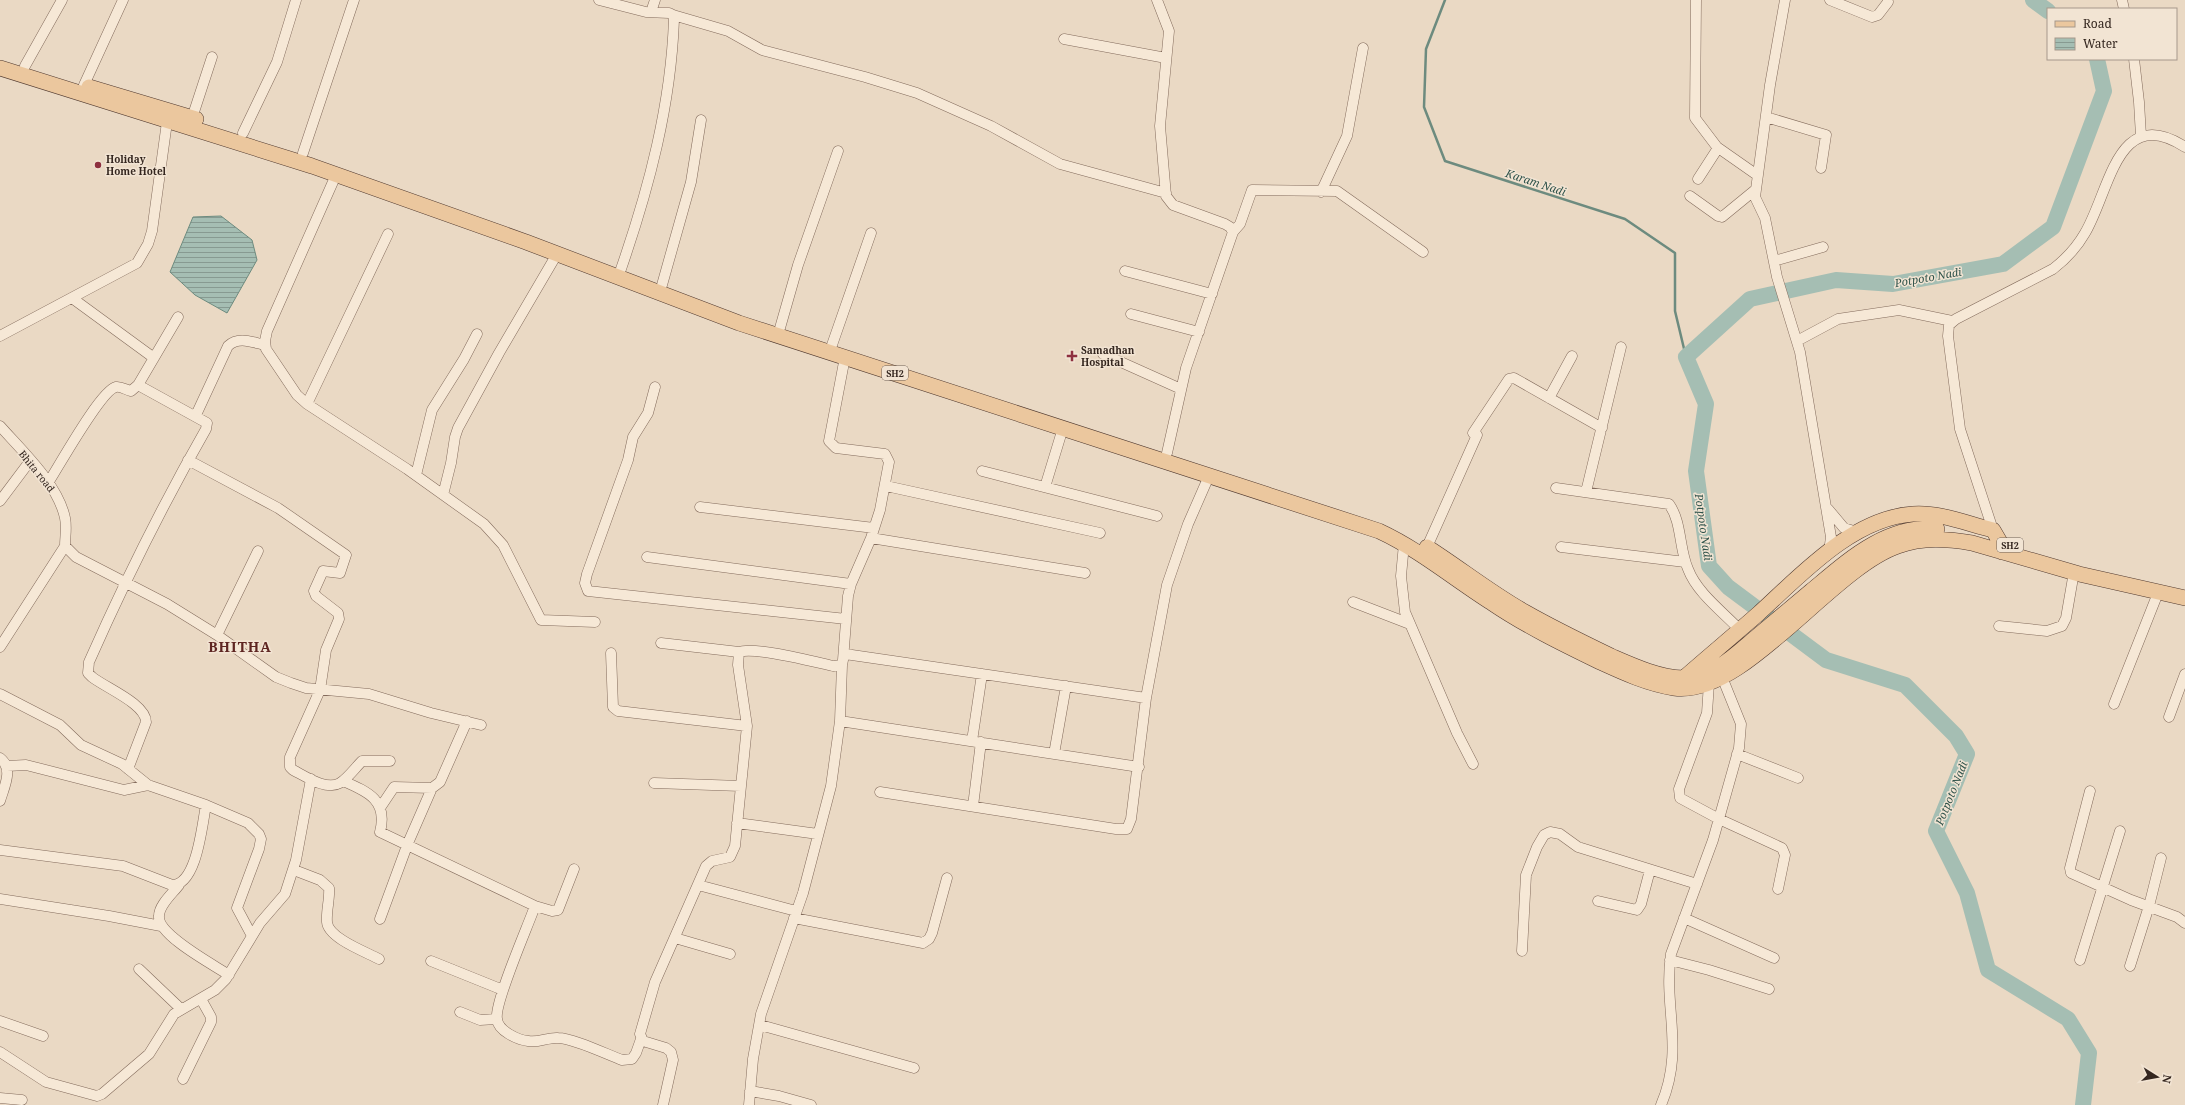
<svg xmlns="http://www.w3.org/2000/svg" width="2185" height="1105" font-family="'Noto Serif',serif">
	<defs>
		<pattern id="water-rules" width="6" height="5" patternUnits="userSpaceOnUse"><rect width="6" height="5" fill="#a5beb3"/><path d="M0 2.5h6" fill="none" stroke="#879a91"/></pattern>
	</defs>
	<rect width="100%" height="100%" fill="#ead9c4"/>
	<!-- water -->
	<path fill="url(#water-rules)" stroke="#6d8b7f" d="M221 216 252 240 257 260 227 313 195 295 170 272 193 217Z"/>
	<g fill="none" stroke-linecap="round" stroke-linejoin="round">
		<!-- stream -->
		<path stroke="#6d8b7f" stroke-width="2.5" d="M1445 0 1426 49 1424 107 1445 161 1625 219 1675 253V311L1686 357"/>
		<!-- river -->
		<path stroke="#a5beb3" stroke-width="16" d="M2033 0 2048 11
			M2083 1105 2089 1053 2068 1019 1988 970 1967 893 1936 831 1967 754 1956 736 1905 685 1826 660 1728 587 1709 566 1696 471 1706 404 1686 357 1750 299 1836 280 1893 284 2003 264 2053 227 2104 91 2097 59"/>
		<defs>
			<path id="street" d="M599 0 646 12 669 13 673 15 674 19C671 105 649 188 621 269
				M1157 0 1169 31 1160 126 1166 196 1173 205 1225 224 1230 227 1233 232 1186 368 1167 453
				M1696 0 1695 118 1717 147 1757 175
				M1785 0 1770 85 1755 197 1765 218 1777 277 1800 352 1831 537 1829 552
				M1830 0 1872 17 1878 15 1888 2
				M2122 0 2124 9
				M651 12 655 0
				M673 15 728 31 762 50 865 77 917 93 991 126 1060 164 1166 193
				M1064 39 1166 58
				M2134 59 2139 102 2141 136
				M25 66 62 0
				M84 85 123 0
				M1766 117 1826 135 1821 168
				M192 118 212 57
				M243 133 277 62 296 0
				M303 153 354 0
				M336 175 267 331 265 341 266 349 297 395 307 404 407 469 484 524 503 545 541 620 595 622
				M1698 179 1718 148
				M1321 192 1347 136 1363 48
				M1690 196 1718 216 1722 217 1755 190
				M1233 232 1240 224 1252 190 1337 191 1423 252
				M1774 261 1823 247
				M1125 271 1212 294
				M662 285 691 182 701 120
				M72 298 154 358
				M1131 314 1199 332
				M780 328 798 265 838 151
				M0 336 137 263 148 244 152 231 167 122
				M1797 341 1838 319 1899 310 1952 321
				M832 345 871 233
				M1103 354 1181 389
				M138 385 178 317
				M655 387 648 413 633 437 628 460 587 574 585 583 588 591 846 619
				M1549 398 1572 356
				M307 404 388 234
				M196 415 228 346C238 336 252 342 265 345
				M0 426C22 451 58 484 65 518 67 527 65 537 65 546
				M1473 433 1509 379 1514 378 1602 428
				M188 460 278 508 346 555 340 573 323 571 314 591 316 596 338 613 339 619 326 650 320 690 290 757V767L293 770C305 776 326 791 340 783 348 778 355 768 362 761H390
				M982 471 1157 516
				M416 475 432 410 464 359 477 334
				M48 483C59 466 101 390 116 387 121 386 126 390 131 391L138 385 207 423 206 429C163 504 124 583 89 662L88 673 92 677C106 688 146 704 146 722L128 769
				M886 486 1100 533
				M1045 487 1063 428
				M1556 488 1669 504C1682 522 1679 549 1688 569 1697 593 1723 612 1740 630
				M1586 492 1621 347
				M443 495 451 463 455 437 458 428 499 353 557 254
				M0 501 30 461
				M700 507 874 528
				M1828 509 1844 528 1857 532
				M1993 530 1960 429 1948 336 1949 325 1956 319 2053 269C2066 259 2077 247 2085 233 2110 191 2117 103 2185 147
				M871 538 1085 573
				M1404 544 1401 576 1405 612 1457 733 1473 764
				M65 546 76 557 167 604 217 635 276 677 291 683 306 688 369 694 431 713 481 725
				M1427 547 1477 435
				M1561 547 1685 562
				M647 557 851 584
				M1353 602 1410 624
				M1999 626 2047 631 2062 626 2066 618 2074 572
				M217 635 258 551
				M661 643 739 652
				M0 647 65 546
				M611 653 613 707 618 711 747 726
				M845 654 1146 698
				M1709 683 1707 713 1679 789 1680 798 1719 819 1782 848 1785 855 1778 889
				M0 694 60 725 81 745 122 764 148 785 206 805 248 823 259 834 261 839 259 849 237 908 252 936
				M2114 704 2158 593
				M2169 717 2185 674
				M840 721 1139 767
				M972 741 982 674
				M1054 754 1066 686
				M1737 754 1798 778
				M0 758C14 769 4 787 0 801
				M7 766 26 765 124 790 148 785
				M343 781C369 792 388 801 380 832L535 906 552 911 558 910 574 869
				M654 783 741 786
				M2090 791 2070 868 2071 873 2131 900 2177 917 2185 923
				M880 792 1116 829H1127L1131 819 1146 698 1167 585 1188 524 1209 476
				M973 806 981 742
				M380 808 394 787 432 788 440 782 467 721
				M737 823 818 834
				M0 850 123 866 172 885C197 885 202 825 206 805
				M294 870 320 880 329 888C330 899 326 911 327 922 328 938 366 952 379 959
				M179 885C172 894 159 905 159 916 157 935 214 965 229 975
				M698 885 796 911
				M0 899 109 916 161 926
				M1598 901 1637 910 1641 904 1650 870
				M535 906C528 926 494 1003 497 1019 498 1031 518 1040 528 1041 539 1043 548 1037 558 1038 573 1038 606 1054 622 1060L632 1059 636 1053 641 1039
				M794 918 923 943 929 939 932 933 947 878
				M1684 918 1774 958
				M380 919 408 843 432 788
				M675 938 730 954
				M1522 951 1526 875 1537 847 1544 835 1550 832 1560 834 1578 847 1697 884
				M1670 960 1709 970 1769 989
				M2080 960 2120 831
				M431 961 503 990
				M2130 966 2149 906 2161 858
				M139 969 181 1009
				M460 1012 480 1020 496 1019
				M0 1021 43 1036
				M760 1025 914 1068
				M0 1052 46 1082 97 1096 102 1094 149 1054 174 1014 215 990 226 979 260 923 285 894 296 860 311 779
				M183 1079 211 1022V1017L201 999
				M750 1091 779 1096 811 1105
				M0 1098 22 1100
				M663 1105 673 1060 671 1052 666 1048 643 1041 640 1034 655 982 706 866 712 861 730 857 735 846 747 726 738 665 739 652C754 646 815 662 833 666L842 665 843 660 848 596 851 584 871 538 880 510 889 462 885 454 836 448 829 441 845 357
				M749 1105 753 1059 761 1014 803 893 831 786 840 721 842 665
				M1661 1105C1685 1049 1663 1008 1671 954L1713 840 1739 748 1741 724 1722 677"/>
			<path id="primary" d="M0 68 312 166 526 242 739 323 1379 531C1420 550 1454 579 1492 603 1526 626 1563 644 1600 662 1624 673 1648 684 1674 688 1743 698 1831 569 1898 546 1923 537 1947 539 1972 543L2079 574 2185 598
				M89 87 196 119
				M1427 547C1460 568 1491 593 1525 612 1553 628 1582 642 1611 656 1634 666 1658 677 1683 678 1712 678 1735 655 1755 638 1774 622 1792 607 1811 591 1847 561 1886 524 1937 529
				M1686 676C1710 655 1734 635 1758 614 1800 576 1852 518 1913 514 1939 512 1968 524 1993 530L2000 542 2002 552"/>
		</defs>
		<!-- street casing -->
		<use href="#street" stroke="#836b5c" stroke-width="11"/>
		<!-- primary casing -->
		<use href="#primary" stroke="#513a30" stroke-width="16"/>
		<!-- street -->
		<use href="#street" stroke="#f6e8d6" stroke-width="10"/>
		<!-- primary -->
		<use href="#primary" stroke="#ebc79e" stroke-width="15"/>
	</g>
	<!-- markers -->
	<g fill="#8e303f" stroke="#f2e4d3" stroke-width="1.5">
		<circle cx="98" cy="165" r="4"/>
		<path d="M1070 350h4v4h4v4h-4v4h-4v-4h-4v-4h4z"/>
	</g>
	<g text-anchor="middle" dominant-baseline="central" stroke-width="3" stroke-linejoin="round" paint-order="stroke">
		<!-- shield labels -->
		<g fill="#f2e4d3" stroke="#6d5f55" stroke-width="1">
			<rect x="882" y="366" width="26" height="14" rx="3"/>
			<rect x="1997" y="538" width="26" height="14" rx="3"/>
		</g>
		<g font-size="9" font-weight="bold" fill="#34261f">
			<text x="895" y="373">SH2</text>
			<text x="2010" y="545">SH2</text>
		</g>
		<!-- poi labels -->
		<g font-size="10" font-weight="bold" fill="#34261f" stroke="#f2e4d3" text-anchor="start">
			<text x="106" y="159">Holiday<tspan x="106" dy="12">Home Hotel</tspan></text>
			<text x="1081" y="350">Samadhan<tspan x="1081" dy="12">Hospital</tspan></text>
		</g>
		<!-- street labels -->
		<g font-size="10" fill="#34261f" stroke="#f2e4d3">
			<text transform="translate(37 471) rotate(51)">Bhita road</text>
		</g>
		<!-- water labels -->
		<g font-size="11" font-style="italic" fill="#2f534b" stroke="#f2e4d3">
			<text transform="translate(1536 182) rotate(18)">Karam Nadi</text>
			<text transform="translate(1928 277) rotate(-10)">Potpoto Nadi</text>
			<text transform="translate(1704 527) rotate(82)">Potpoto Nadi</text>
			<text transform="translate(1951 793) rotate(-68)">Potpoto Nadi</text>
		</g>
		<!-- district labels -->
		<g font-size="14" font-weight="bold" letter-spacing="1" fill="#5e2521" stroke="#f2e4d3">
			<text x="240" y="646">BHITHA</text>
		</g>
	</g>
	<!-- legend -->
	<rect x="2047" y="8" width="130" height="52" fill="#f2e4d3" stroke="#a6988b"/>
	<rect x="2055" y="21" width="20" height="6" fill="#ebc79e" stroke="#a6988b"/>
	<text x="2083" y="28" font-size="12" fill="#34261f">Road</text>
	<rect x="2055" y="38" width="20" height="12" fill="url(#water-rules)" stroke="#a6988b"/>
	<text x="2083" y="48" font-size="12" fill="#34261f">Water</text>
	<!-- north arrow -->
	<g transform="translate(2157 1077) rotate(101)" stroke="#f2e4d3" stroke-width="3" paint-order="stroke">
	<path d="M0-3L7 15L0 10L-7 15Z" fill="#34261f"/>
	<text y="-6" font-size="11" font-weight="bold" text-anchor="middle" fill="#34261f">N</text>
	</g>
</svg>
